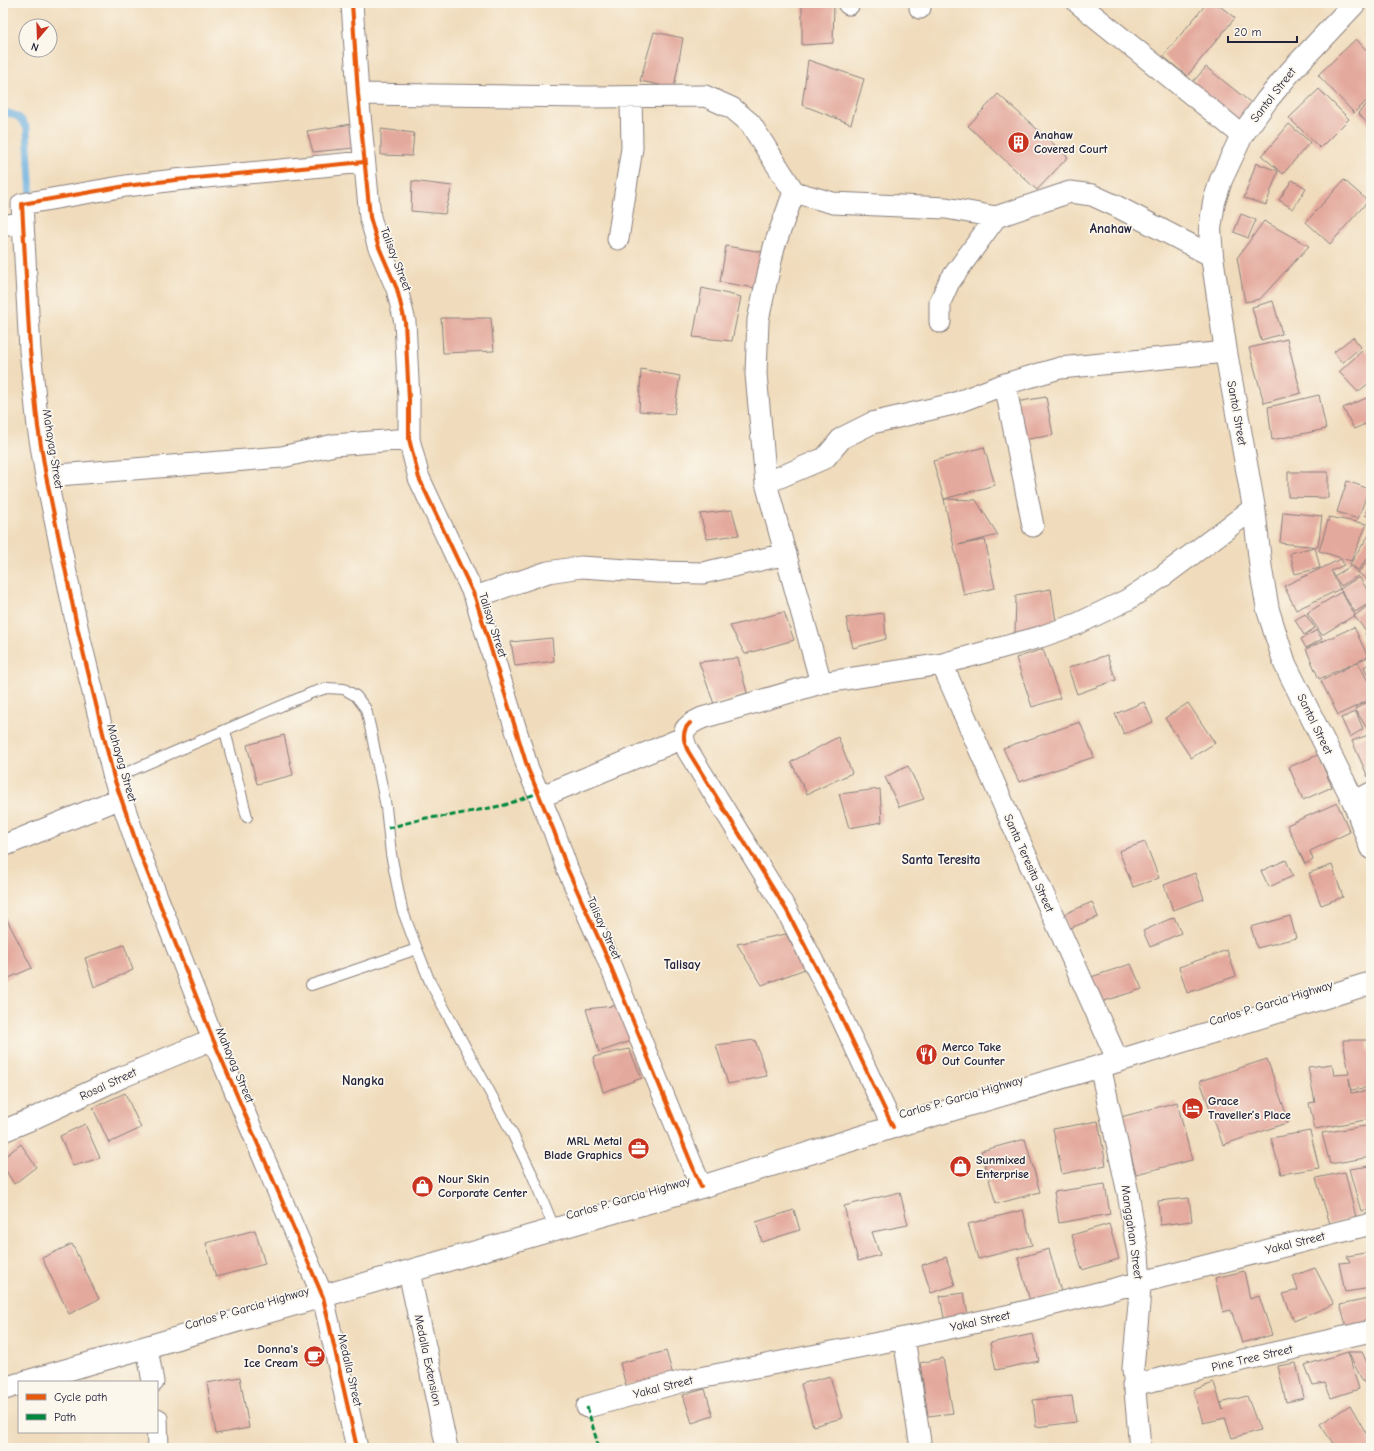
<svg xmlns="http://www.w3.org/2000/svg" width="1374" height="1451" font-family="'Comic Neue',sans-serif">
	<rect width="100%" height="100%" fill="#fbf7ec"/>
	<filter id="ink" filterUnits="userSpaceOnUse"><feTurbulence type="fractalNoise" baseFrequency=".025" numOctaves="2"/><feDisplacementMap in="SourceGraphic" scale="8" xChannelSelector="R" yChannelSelector="G"/><feConvolveMatrix kernelMatrix="1 2 1 2 8 2 1 2 1" color-interpolation-filters="sRGB"/></filter>
	<filter id="wash" filterUnits="userSpaceOnUse"><feTurbulence type="fractalNoise" baseFrequency=".012" numOctaves="4" result="noise"/><feDisplacementMap in="SourceGraphic" scale="16" xChannelSelector="R" yChannelSelector="G"/><feGaussianBlur stdDeviation="0.9" result="paint"/><feColorMatrix in="noise" values="0 0 0 0 0 0 0 0 0 0 0 0 0 0 0 0 0 1.4 0 .05"/><feComposite in="paint" operator="in"/></filter>
	<g filter="url(#wash)">
		<rect width="100%" height="100%" fill="#f0dcbc"/>
		<g fill="none" stroke-linecap="round" stroke-linejoin="round">
			<!-- stream -->
			<path stroke="#69aedf" stroke-width="7" d="M3 112C15 114 22 117 27 129L31 198"/>
		</g>
		<g id="blocks">
			<!-- building -->
			<path fill="#e4a99d" d="M802 3H834L833 43 802 45Z
				M1207 3H1216L1235 18 1187 76 1163 56Z
				M654 32 683 38 674 88 640 81Z
				M1356 39 1371 55V97L1354 113 1318 75Z
				M808 60 864 79 851 124 802 105Z
				M1206 67 1255 106 1240 124 1191 84Z
				M1319 89 1349 119 1320 148 1289 118Z
				M998 94 1068 157 1037 190 968 126Z
				M1371 100V127L1358 113Z
				M352 124 355 148 313 152 307 131Z
				M1289 124 1310 142 1283 174 1262 156Z
				M381 129 414 133 412 156 381 155Z
				M1256 163 1278 171 1266 205 1244 198Z
				M1292 180 1306 188 1293 209 1279 200Z
				M1344 180 1368 201 1330 244 1306 222Z
				M412 181 452 186 445 214 411 211Z
				M1241 214 1256 220 1248 238 1234 232Z
				M1264 221 1309 246 1260 299 1245 302 1237 258Z
				M726 246 763 252 755 288 720 282Z
				M702 288 741 297 732 341 693 337Z
				M1273 301 1282 334 1261 340 1252 307Z
				M441 318H491L494 351 443 353Z
				M1353 337 1361 347 1342 363 1334 352Z
				M1287 339 1301 393 1264 403 1249 348Z
				M1364 349 1371 356V381L1358 392 1339 372Z
				M641 369 680 376 674 414 639 411Z
				M1319 395 1326 429 1272 440 1268 407Z
				M1371 396V427L1368 429 1365 424 1354 429 1343 408Z
				M1046 397 1053 435 1017 441 1009 403Z
				M984 447 995 485 944 499 976 500 998 535 958 545 985 540 995 588 964 595 944 499 933 461Z
				M1288 472H1328V498L1288 497Z
				M1347 481 1369 489 1358 519 1337 512Z
				M1371 496V517L1365 515Z
				M732 510 739 535 707 539 700 514Z
				M1283 512 1322 516 1318 547 1280 543Z
				M1329 517 1367 524 1351 561 1319 551Z
				M1371 532V554L1358 570 1350 564Z
				M1315 547 1320 568 1295 574 1290 553Z
				M1371 558V576L1367 580 1358 572Z
				M1341 559 1344 565 1331 571 1340 589 1296 610 1284 586Z
				M1351 566 1359 575 1341 586 1334 576Z
				M1359 577 1371 595V602L1355 612 1340 589Z
				M1051 589 1056 622 1015 634 1016 595Z
				M1341 592 1355 615 1322 635 1307 613Z
				M1371 603V627L1366 631 1354 616Z
				M784 612 794 640 745 654 730 626Z
				M884 613 886 639 853 648 846 618Z
				M1305 614 1315 628 1304 635 1295 620Z
				M1354 627 1368 657 1319 679 1306 649Z
				M1317 630 1322 639 1306 648 1301 639Z
				M1371 630V648L1365 633Z
				M552 638 554 661 515 666 511 642Z
				M1043 649 1060 698 1032 707 1016 658Z
				M1107 655 1116 680 1077 694 1068 668Z
				M738 658 747 693 714 704 699 662Z
				M1358 662 1371 687V699L1338 715 1321 681Z
				M1371 663V676L1369 677 1364 667Z
				M1371 700V724L1366 727 1355 709Z
				M1144 702 1153 722 1124 734 1115 714Z
				M1188 703 1215 743 1191 758 1165 718Z
				M1356 712 1363 729 1350 737 1341 718Z
				M1080 722 1094 757 1019 782 1003 748Z
				M284 735 293 775 257 784 247 745Z
				M1368 735 1371 743V776L1368 777 1352 741Z
				M838 737 852 773 807 794 791 762Z
				M1318 755 1332 787 1303 800 1289 767Z
				M908 766 924 799 899 807 885 777Z
				M880 789 882 822 849 828 839 794Z
				M1337 803 1350 832 1310 851 1313 860 1305 864 1287 825Z
				M1145 842 1159 878 1133 887 1119 851Z
				M1286 860 1293 876 1269 887 1261 871Z
				M1332 865 1343 897 1321 905 1309 873Z
				M1195 873 1204 899 1173 910 1164 885Z
				M1092 902 1098 917 1068 929 1062 915Z
				M3 912 32 968 4 980 3 978Z
				M1290 916 1296 938 1257 948 1251 927Z
				M1174 917 1181 933 1150 947 1143 931Z
				M786 934 805 969 762 985 737 944Z
				M124 945 133 970 94 987 85 958Z
				M1227 950 1236 976 1187 993 1179 967Z
				M1131 964 1142 989 1098 1003 1091 977Z
				M622 1005 637 1039 599 1052 586 1009Z
				M755 1040 767 1076 728 1084 716 1045Z
				M1343 1040H1367L1370 1059 1371 1058V1087L1351 1090 1349 1078 1351 1093 1371 1090V1119L1315 1129 1309 1103 1315 1102 1308 1067 1332 1064 1334 1075 1349 1074Z
				M629 1049 642 1078 603 1092 593 1057Z
				M1267 1059 1289 1122 1223 1145 1200 1081Z
				M125 1093 141 1128 109 1143 93 1108Z
				M1177 1102 1192 1160 1136 1174 1121 1117Z
				M1098 1121 1106 1165 1062 1174 1053 1129Z
				M85 1124 100 1158 73 1166 60 1136Z
				M1371 1125V1157L1330 1164 1322 1133Z
				M1310 1131 1319 1168 1281 1174 1271 1138Z
				M1025 1139 1040 1192 996 1204 981 1151Z
				M21 1144 36 1167 14 1184 3 1166V1158Z
				M1371 1166V1210L1361 1211 1349 1169Z
				M1345 1172 1356 1217 1330 1224 1316 1178Z
				M1105 1184 1110 1214 1059 1223 1054 1192Z
				M900 1192 908 1225 872 1232 880 1255 858 1261 844 1206Z
				M1189 1198 1192 1221 1160 1225 1158 1201Z
				M794 1210 800 1230 762 1242 756 1222Z
				M1023 1210 1032 1245 978 1259 968 1224Z
				M1109 1224 1119 1259 1082 1270 1072 1235Z
				M255 1230 265 1264 216 1277 206 1243Z
				M72 1244 99 1299 69 1314 42 1258Z
				M1049 1249 1061 1292 1030 1301 1018 1258Z
				M1371 1252V1288L1345 1292 1339 1263 1350 1262 1347 1256Z
				M946 1257 955 1285 931 1293 922 1265Z
				M1315 1268 1334 1304 1294 1321 1283 1294 1298 1290 1293 1276Z
				M1244 1271 1250 1299 1259 1296 1272 1335 1242 1343 1231 1310 1223 1312 1215 1278Z
				M964 1293 968 1315 944 1318 940 1296Z
				M1368 1299 1371 1306V1322L1347 1328 1340 1305Z
				M1033 1334 1039 1361 996 1370 990 1343Z
				M666 1351 673 1375 626 1386 620 1363Z
				M1348 1352 1359 1389 1331 1398 1325 1383 1313 1385 1305 1365Z
				M1348 1352H1362L1369 1367 1371 1366V1382H1363Z
				M943 1358 953 1413 928 1416 920 1363Z
				M1296 1363 1304 1398 1286 1402 1278 1366Z
				M830 1376 842 1418 813 1426 801 1384Z
				M240 1377 249 1428 216 1434 207 1383Z
				M1214 1383 1223 1410 1221 1403 1247 1396 1260 1430 1232 1438 1225 1418 1203 1423 1193 1390Z
				M705 1389 713 1416 692 1423 683 1395Z
				M1072 1396 1076 1422 1036 1427 1033 1400Z
				M1350 1405 1371 1442V1447L1370 1448H1336L1320 1424Z"/>
		</g>
	</g>
	<g filter="url(#ink)">
		<use href="#blocks" fill-opacity="0" stroke="#897f7c" stroke-width="1"/>
		<g fill="none" stroke-linecap="round" stroke-linejoin="round">
			<defs>
				<path id="lane" d="M225 731 247 817
					M114 778 311 693 327 688 344 689 356 696 366 709 371 731 386 807 391 854 402 909 417 949 430 982 512 1133 532 1174 555 1230
					M311 985 417 949"/>
				<path id="street" d="M352 3 358 94 370 217 378 245 397 289 405 322 409 399V439L419 478 475 597 528 769 554 831 567 868 606 955 701 1187
					M848 3 849 4
					M920 3V8
					M1078 3 1242 135
					M358 94 589 97 705 96 732 108 750 123 794 192 833 203 946 208 996 217 1070 192 1092 195 1116 206 1212 256
					M794 192 774 247 758 320 756 374 766 483 821 683
					M3 226 23 222
					M618 239 632 148 631 97
					M940 322V302L949 282 996 217
					M1005 384 1033 526
					M46 476 282 457 334 445 409 439
					M766 483 825 458 842 438 872 423 953 404 1005 384 1060 368 1226 352
					M475 597 548 572 581 567 658 572 703 573 786 554
					M942 664 1020 842 1118 1061
					M540 797 683 738
					M1354 802 1371 793
					M3 846 121 798
					M1100 1066 1128 1193 1138 1254 1140 1282 1139 1304 1133 1368 1140 1448
					M893 1127 837 1008 787 911 688 751C679 732 684 726 702 718L821 683 942 664 1040 637 1077 624 1127 600 1163 576 1254 508
					M3 1131 32 1119 122 1077 213 1039
					M409 1272 447 1448
					M904 1338 921 1448
					M147 1348 153 1382
					M1133 1385 1371 1331
					M587 1407 684 1381 904 1338 1015 1314 1371 1224
					M157 1419 158 1448
					M357 1448 323 1297 213 1039 141 856 114 778 78 631 46 476 38 427 30 350 22 204 126 186 175 180 364 162"/>
				<path id="secondary" d="M1355 3 1291 71 1267 100 1242 135 1221 180 1214 202 1210 229 1212 256 1226 352 1254 508 1261 570 1268 610 1285 664 1354 802 1371 848"/>
				<path id="highway" d="M25 1382 701 1187 893 1127 1118 1061 1371 983
					M3 1389 19 1384"/>
			</defs>
			<!-- lane casing -->
			<use href="#lane" stroke="#897f7c" stroke-width="12"/>
			<!-- street casing -->
			<use href="#street" stroke="#897f7c" stroke-width="23"/>
			<!-- secondary casing -->
			<use href="#secondary" stroke="#897f7c" stroke-width="24"/>
			<!-- highway casing -->
			<use href="#highway" stroke="#897f7c" stroke-width="24"/>
			<!-- lane -->
			<use href="#lane" stroke="#fff" stroke-width="10"/>
			<!-- street -->
			<use href="#street" stroke="#fff" stroke-width="21"/>
			<!-- secondary -->
			<use href="#secondary" stroke="#fff" stroke-width="22"/>
			<!-- highway -->
			<use href="#highway" stroke="#fff" stroke-width="22"/>
			<!-- quiet -->
			<path stroke="#00873e" stroke-width="3" stroke-dasharray="6 3" stroke-linecap="butt" d="M388 828 426 818 448 816 505 805 538 793
				M587 1407 599 1448"/>
			<defs>
				<path id="cycleway" d="M352 3 358 94 370 217 378 245 397 289 405 322 409 399V439L419 478 475 597 528 769 554 831 567 868 606 955 701 1187
					M690 723C681 731 683 741 688 751L787 911 837 1008 893 1127
					M357 1448 323 1297 213 1039 141 856 114 778 78 631 46 476 38 427 30 350 22 204 126 186 175 180 364 162"/>
			</defs>
			<!-- cycleway casing -->
			<use href="#cycleway" stroke="#fbf7ec" stroke-width="6"/>
			<!-- cycleway -->
			<use href="#cycleway" stroke="#e8590c" stroke-width="4"/>
		</g>
	</g>
	<!-- icons -->
	<defs>
		<symbol id="building-disc" viewBox="-11 -11 22 22"><circle r="9.5" fill="#c8321e" stroke="#fbf7ec"/><path d="M-4-6H4V6H1V3H-1V6H-4ZM-2.5-4.3h1.7v1.8h-1.7ZM.8-4.3h1.7v1.8H.8ZM-2.5-1h1.7V.8h-1.7ZM.8-1h1.7V.8H.8Z" fill="#fff"/></symbol>
		<symbol id="restaurant-disc" viewBox="-11 -11 22 22"><circle r="9.5" fill="#c8321e" stroke="#fbf7ec"/><path d="M-5-6h1v4h1v-4h1v4h1v-4h1v5L-1.5 .5V6h-2V.5L-5-1ZM5-6V6H3V1.5H1.5Q1.5-4 5-6Z" fill="#fff"/></symbol>
		<symbol id="hotel-disc" viewBox="-11 -11 22 22"><circle r="9.5" fill="#c8321e" stroke="#fbf7ec"/><path d="M-6-4.5h1.5V1H6V5H4.5V3h-9V5H-6ZM-4 0a1.8 1.8 0 1 1 3.6 0ZM.5 0V-2.5h3Q6-2.5 6 0Z" fill="#fff"/></symbol>
		<symbol id="office-disc" viewBox="-11 -11 22 22"><circle r="9.5" fill="#c8321e" stroke="#fbf7ec"/><path d="M-6-3h4V-5.5h4V-3h4V5H-6ZM-1-4.5V-3h2v-1.5ZM-6 0V1H6V0Z" fill="#fff"/></symbol>
		<symbol id="shop-disc" viewBox="-11 -11 22 22"><circle r="9.5" fill="#c8321e" stroke="#fbf7ec"/><path d="M-5-2.5h2.3a2.7 3.5 0 0 1 5.4 0H5L5.5 6h-11ZM-1.5-2.5h3a1.5 2.3 0 0 0-3 0Z" fill="#fff"/></symbol>
		<symbol id="cafe-disc" viewBox="-11 -11 22 22"><circle r="9.5" fill="#c8321e" stroke="#fbf7ec"/><path d="M-5.5-4.5H6V0H3Q3 3.5 0 3.5H-2.5Q-5.5 3.5-5.5 0ZM3-3.2v2h1.7v-2ZM-6 4.5H4V6H-6Z" fill="#fff"/></symbol>
	</defs>
	<g fill-rule="evenodd">
		<use href="#building-disc" x="1006" y="130" width="25" height="25"/>
		<use href="#restaurant-disc" x="914" y="1042" width="25" height="25"/>
		<use href="#hotel-disc" x="1180" y="1096" width="25" height="25"/>
		<use href="#office-disc" x="626" y="1136" width="25" height="25"/>
		<use href="#shop-disc" x="948" y="1154" width="25" height="25"/>
		<use href="#shop-disc" x="410" y="1174" width="25" height="25"/>
		<use href="#cafe-disc" x="302" y="1344" width="25" height="25"/>
	</g>
	<g text-anchor="middle" dominant-baseline="central" stroke-width="3.5" stroke-linejoin="round" paint-order="stroke">
		<!-- street labels -->
		<g font-size="12" fill="#22223b" stroke="#fbf7ec">
			<text transform="translate(1273 95) rotate(-52)">Santol Street</text>
			<text transform="translate(396 259) rotate(69)">Talisay Street</text>
			<text transform="translate(1237 413) rotate(80)">Santol Street</text>
			<text transform="translate(53 449) rotate(81)">Mahayag Street</text>
			<text transform="translate(493 625) rotate(72)">Talisay Street</text>
			<text transform="translate(1315 724) rotate(64)">Santol Street</text>
			<text transform="translate(122 763) rotate(74)">Mahayag Street</text>
			<text transform="translate(1029 863) rotate(66)">Santa Teresita Street</text>
			<text transform="translate(604 928) rotate(66)">Talisay Street</text>
			<text transform="translate(1271 1003) rotate(-17)">Carlos P. Garcia Highway</text>
			<text transform="translate(235 1065) rotate(67)">Mahayag Street</text>
			<text transform="translate(108 1084) rotate(-25)">Rosal Street</text>
			<text transform="translate(961 1097) rotate(-16)">Carlos P. Garcia Highway</text>
			<text transform="translate(628 1198) rotate(-16)">Carlos P. Garcia Highway</text>
			<text transform="translate(1132 1232) rotate(82)">Manggahan Street</text>
			<text transform="translate(1295 1243) rotate(-14)">Yakal Street</text>
			<text transform="translate(247 1308) rotate(-16)">Carlos P. Garcia Highway</text>
			<text transform="translate(980 1321) rotate(-12)">Yakal Street</text>
			<text transform="translate(1252 1358) rotate(-13)">Pine Tree Street</text>
			<text transform="translate(428 1360) rotate(78)">Medalla Extension</text>
			<text transform="translate(350 1370) rotate(77)">Medalla Street</text>
			<text transform="translate(663 1387) rotate(-14)">Yakal Street</text>
		</g>
		<!-- poi labels -->
		<g font-size="12" font-weight="bold" fill="#22223b" stroke="#fbf7ec" text-anchor="start">
			<text x="1034" y="135">Anahaw<tspan x="1034" dy="14">Covered Court</tspan></text>
			<text x="942" y="1047">Merco Take<tspan x="942" dy="14">Out Counter</tspan></text>
			<text x="1208" y="1101">Grace<tspan x="1208" dy="14">Traveller’s Place</tspan></text>
			<text x="622" y="1141" text-anchor="end">MRL Metal<tspan x="622" dy="14">Blade Graphics</tspan></text>
			<text x="976" y="1160">Sunmixed<tspan x="976" dy="14">Enterprise</tspan></text>
			<text x="438" y="1179">Nour Skin<tspan x="438" dy="14">Corporate Center</tspan></text>
			<text x="298" y="1349" text-anchor="end">Donna's<tspan x="298" dy="14">Ice Cream</tspan></text>
		</g>
		<!-- neighbourhood labels -->
		<g font-size="13" font-weight="bold" fill="#22223b" stroke="#fbf7ec">
			<text x="1111" y="228">Anahaw</text>
			<text x="941" y="859">Santa Teresita</text>
			<text x="682" y="964">Talisay</text>
			<text x="363" y="1080">Nangka</text>
		</g>
	</g>
	<!-- margin -->
	<rect width="1374" height="1451" fill="none" stroke="#fbf7ec" stroke-width="16"/>
	<!-- legend -->
	<rect x="18" y="1381" width="140" height="52" fill="#fbf7ec" stroke="#a4a2a5"/>
	<rect x="26" y="1394" width="20" height="6" fill="#e8590c" stroke="#a4a2a5"/>
	<text x="54" y="1401" font-size="12" fill="#22223b">Cycle path</text>
	<rect x="26" y="1414" width="20" height="6" fill="#00873e" stroke="#a4a2a5"/>
	<text x="54" y="1421" font-size="12" fill="#22223b">Path</text>
	<!-- north arrow -->
	<g transform="translate(38 38) rotate(199)"><circle r="19" fill="#fbf7ec" stroke="#a4a2a5"/>
	<path d="M0-3L7 15L0 10L-7 15Z" fill="#c8321e"/>
	<text y="-6" font-size="11" font-weight="bold" text-anchor="middle" fill="#22223b">N</text>
	</g>
	<!-- scale -->
	<path d="M1228 36v6h69v-6" fill="none" stroke="#22223b" stroke-width="2"/>
	<text x="1234" y="36" font-size="12" fill="#22223b" stroke="#fbf7ec" stroke-width="3" paint-order="stroke">20 m</text>
</svg>
